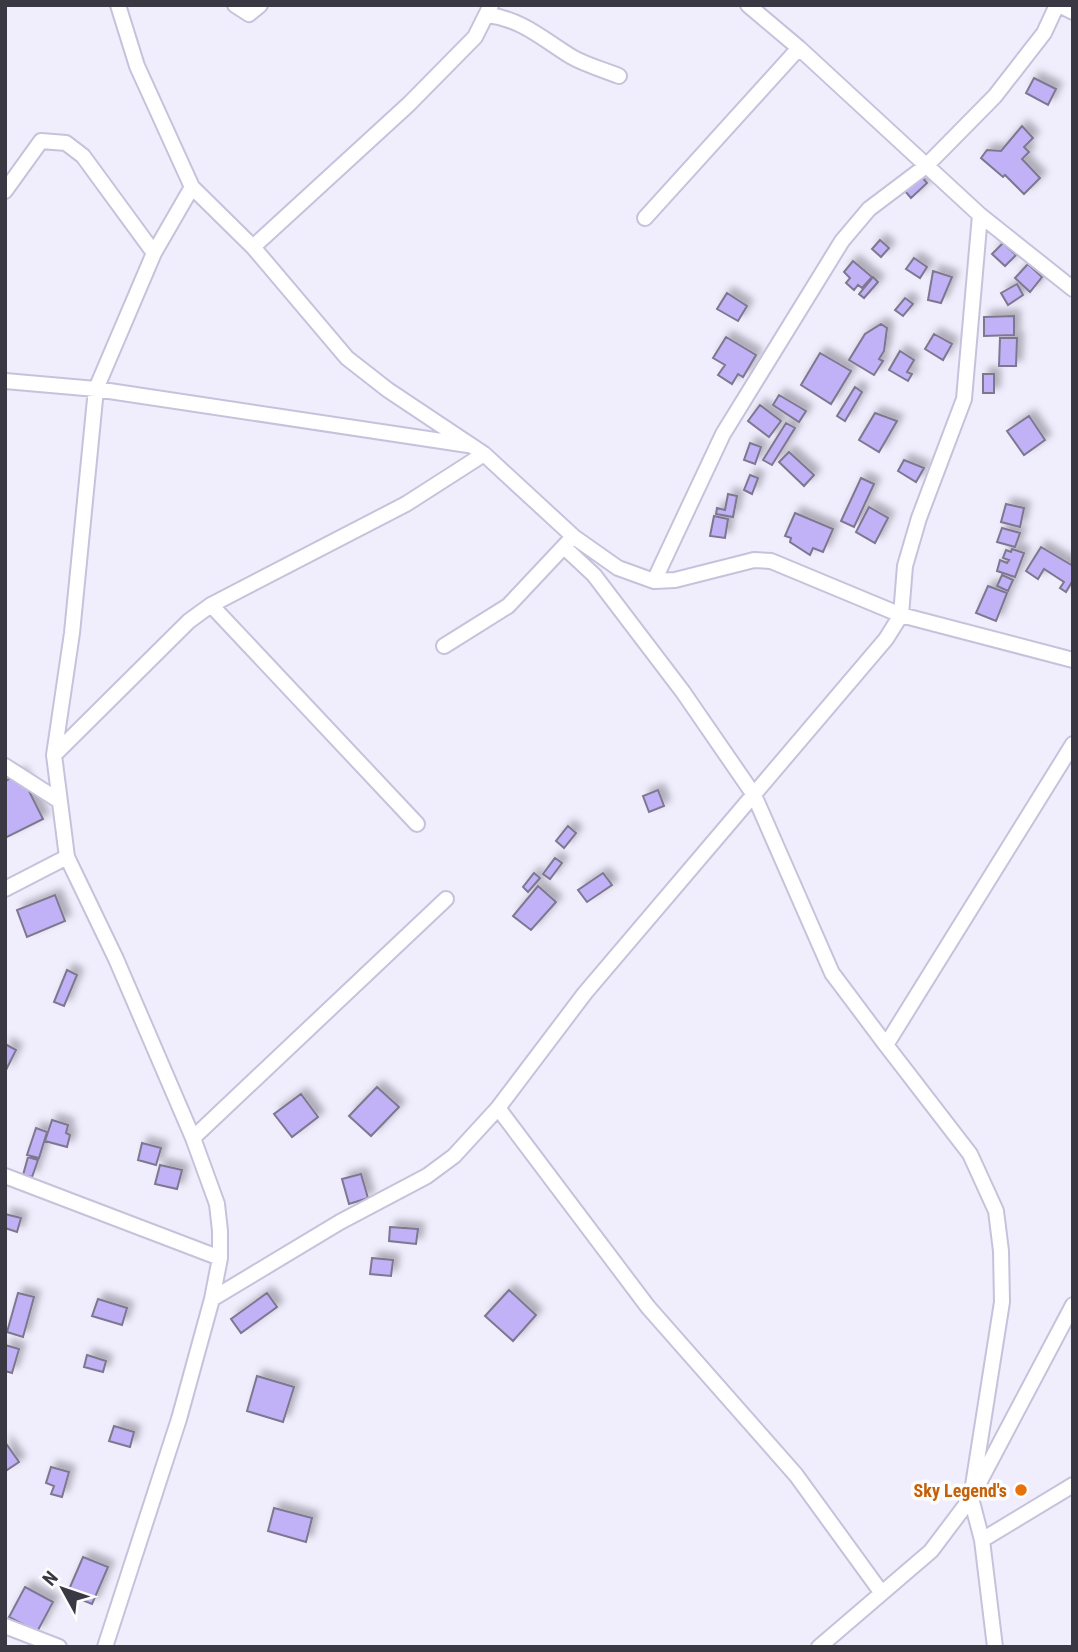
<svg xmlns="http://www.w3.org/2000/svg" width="1078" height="1652" font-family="'Roboto Condensed',sans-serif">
	<defs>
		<filter id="shadow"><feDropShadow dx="6" dy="-6" stdDeviation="3.5" flood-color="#0004"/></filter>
	</defs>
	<rect width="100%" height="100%" fill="#f0edfd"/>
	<!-- building -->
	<path fill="#c1b1f6" stroke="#7d788f" stroke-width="2" filter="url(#shadow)" d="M1034 78 1056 89 1048 105 1026 93Z
		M1022 126 1033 138 1024 147 1029 152 1022 159 1040 178 1024 194 1005 175 1003 177 981 158 987 150 1001 151Z
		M921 176 927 183 911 198 905 191Z
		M880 240 889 248 881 257 872 249Z
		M1003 243 1016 255 1005 266 992 254Z
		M914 258 927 267 920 278 906 269Z
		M853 261 872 277 862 288 858 285 854 290 846 283 850 278 844 272Z
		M1028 264 1042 277 1030 292 1015 278Z
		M933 271 952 277 941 303 928 300Z
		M873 277 878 282 864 298 859 294Z
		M1017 284 1023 295 1008 305 1001 293Z
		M727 293 747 306 738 321 717 309Z
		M905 298 913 304 903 316 895 310Z
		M1014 316V335L984 336V317Z
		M881 324 887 328 884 351 879 359 883 361 874 375 849 360 865 334Z
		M934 334 952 344 943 360 925 349Z
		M726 337 756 355 743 377 738 374 732 384 718 375 725 365 713 358Z
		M1000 338H1017L1016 366H999Z
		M900 351 914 360 907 372 912 374 908 381 889 370Z
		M820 353 851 371 831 404 801 385Z
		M983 374H994V393H983Z
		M855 387 862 392 845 421 837 416Z
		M779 395 806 411 799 422 773 405Z
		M760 405 781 421 769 437 748 421Z
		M875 413 897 421 879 452 859 440Z
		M1029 416 1045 440 1024 455 1007 431Z
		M786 423 795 428 772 465 763 460Z
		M750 443 761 447 755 464 744 460Z
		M789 452 814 475 804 486 779 462Z
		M904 460 924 468 916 482 898 471Z
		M750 475 758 478 752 494 744 490Z
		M861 478 874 484 854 527 841 521Z
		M728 494 737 496 733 517 716 514 717 508 725 510Z
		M1006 504 1024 508 1020 527 1001 522Z
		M869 507 888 518 875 543 856 532Z
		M795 513 833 529 823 552 813 548 810 555 790 542 791 538 785 536Z
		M714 516 728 519 725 538 710 536Z
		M1002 528 1020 533 1015 547 997 542Z
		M1041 547 1073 566V580L1066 592 1060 588 1064 582 1044 569 1038 579 1026 571Z
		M1012 549 1024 553 1015 577 997 571 1000 560 1007 563 1009 560 1003 558 1006 550 1011 552Z
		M1002 575 1013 580 1008 591 997 586Z
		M988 586 1007 593 996 621 976 613Z
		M20 773 43 819 5 838V781Z
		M658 790 664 806 649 812 643 796Z
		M568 826 576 833 564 848 556 841Z
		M555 858 562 863 550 879 543 874Z
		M534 873 540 878 528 892 523 887Z
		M603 873 612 885 587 902 578 890Z
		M538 886 556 902 531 930 513 916Z
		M55 895 65 921 27 937 17 910Z
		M67 970 77 975 64 1006 54 1002Z
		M5 1044 16 1050 5 1072Z
		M377 1087 399 1107 371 1136 349 1116Z
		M301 1094 318 1117 292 1137 274 1114Z
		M52 1120 68 1125 66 1133 70 1135 67 1147 45 1141Z
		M36 1128 47 1132 39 1158 27 1155Z
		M142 1143 161 1148 156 1165 138 1160Z
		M28 1157 38 1160 32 1177 23 1175Z
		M160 1165 182 1170 177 1189 155 1184Z
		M361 1174 368 1198 349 1204 342 1179Z
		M5 1214 21 1218 17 1232 5 1228Z
		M390 1227 418 1229 416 1244 389 1241Z
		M372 1258 393 1260 391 1276 370 1274Z
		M509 1290 536 1315 513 1341 485 1316Z
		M18 1293 34 1297 23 1337 7 1332Z
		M267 1293 277 1307 241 1333 231 1319Z
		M98 1299 127 1308 122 1325 92 1316Z
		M5 1345 19 1349 12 1373 5 1371Z
		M87 1355 106 1361 103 1372 84 1367Z
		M257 1376 294 1387 283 1422 247 1411Z
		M114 1426 134 1432 130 1447 109 1441Z
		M5 1442 19 1462 7 1470 5 1467Z
		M51 1467 69 1472 62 1497 51 1494 54 1486 46 1483Z
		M274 1508 312 1518 306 1542 268 1531Z
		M83 1557 108 1567 92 1604 67 1594Z
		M25 1587 53 1602 37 1632 9 1617Z"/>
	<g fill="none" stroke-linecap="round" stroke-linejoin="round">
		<defs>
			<path id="minor" d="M118 5 137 66 192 187 253 247 347 358 388 390 484 454 574 537 618 568 654 581 675 580 754 560 771 561 901 615 1073 660
				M235 5 249 14 260 5
				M748 5 799 48 980 215 1073 289
				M1059 5 1073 12
				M488 15C522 19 544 40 572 57 586 65 604 70 619 76
				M5 191 41 141 66 143 83 156 154 253
				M645 218 799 48
				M253 247 409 104 475 37 491 5
				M5 381 96 389 468 445
				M564 547 594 575 683 692 754 795 832 973 886 1045
				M654 581 723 434 842 241 869 209 926 166 995 96 1044 33 1057 5
				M211 605 417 824
				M444 646 508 606 570 540
				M54 755 189 621 211 605 406 504 484 454
				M5 766 58 800
				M5 889 67 857
				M498 1108 648 1307 796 1475 881 1592
				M193 1138 446 899
				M5 1176 220 1258
				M212 1299 340 1222 427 1176 454 1156 498 1108 585 993 886 639 901 615 905 566 919 518 964 399 980 215
				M982 1540 1073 1485
				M5 1626 59 1647
				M105 1647 179 1419 212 1299 220 1258V1231L217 1204 193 1138 116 959 67 857 54 755 72 633 96 389 154 253 192 187
				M819 1647 931 1551 971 1498 1073 1305
				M995 1647 982 1540 971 1498 1002 1302 1001 1251 996 1211 970 1154 886 1045 1073 744"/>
		</defs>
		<!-- minor casing -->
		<use href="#minor" stroke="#c7c2db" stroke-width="18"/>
		<!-- minor -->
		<use href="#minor" stroke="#fff" stroke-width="14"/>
	</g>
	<!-- markers -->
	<circle fill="#e8710a" stroke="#fdfdfd" stroke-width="2.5" cx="1021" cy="1490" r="7"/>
	<g text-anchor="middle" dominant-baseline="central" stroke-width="7" stroke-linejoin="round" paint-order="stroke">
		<!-- food labels -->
		<g font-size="18" font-weight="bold" fill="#c56008" stroke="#fdfdfd" text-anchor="end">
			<text x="1007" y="1490">Sky Legend's</text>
		</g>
	</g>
	<!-- border -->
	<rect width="1078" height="1652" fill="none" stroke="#3a3842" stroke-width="14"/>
	<!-- north arrow -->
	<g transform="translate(63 1589) rotate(310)" stroke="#fdfdfd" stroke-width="5" paint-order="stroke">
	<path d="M0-5L12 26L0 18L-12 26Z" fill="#3a3842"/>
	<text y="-10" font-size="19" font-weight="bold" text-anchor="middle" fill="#3a3842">N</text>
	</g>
</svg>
